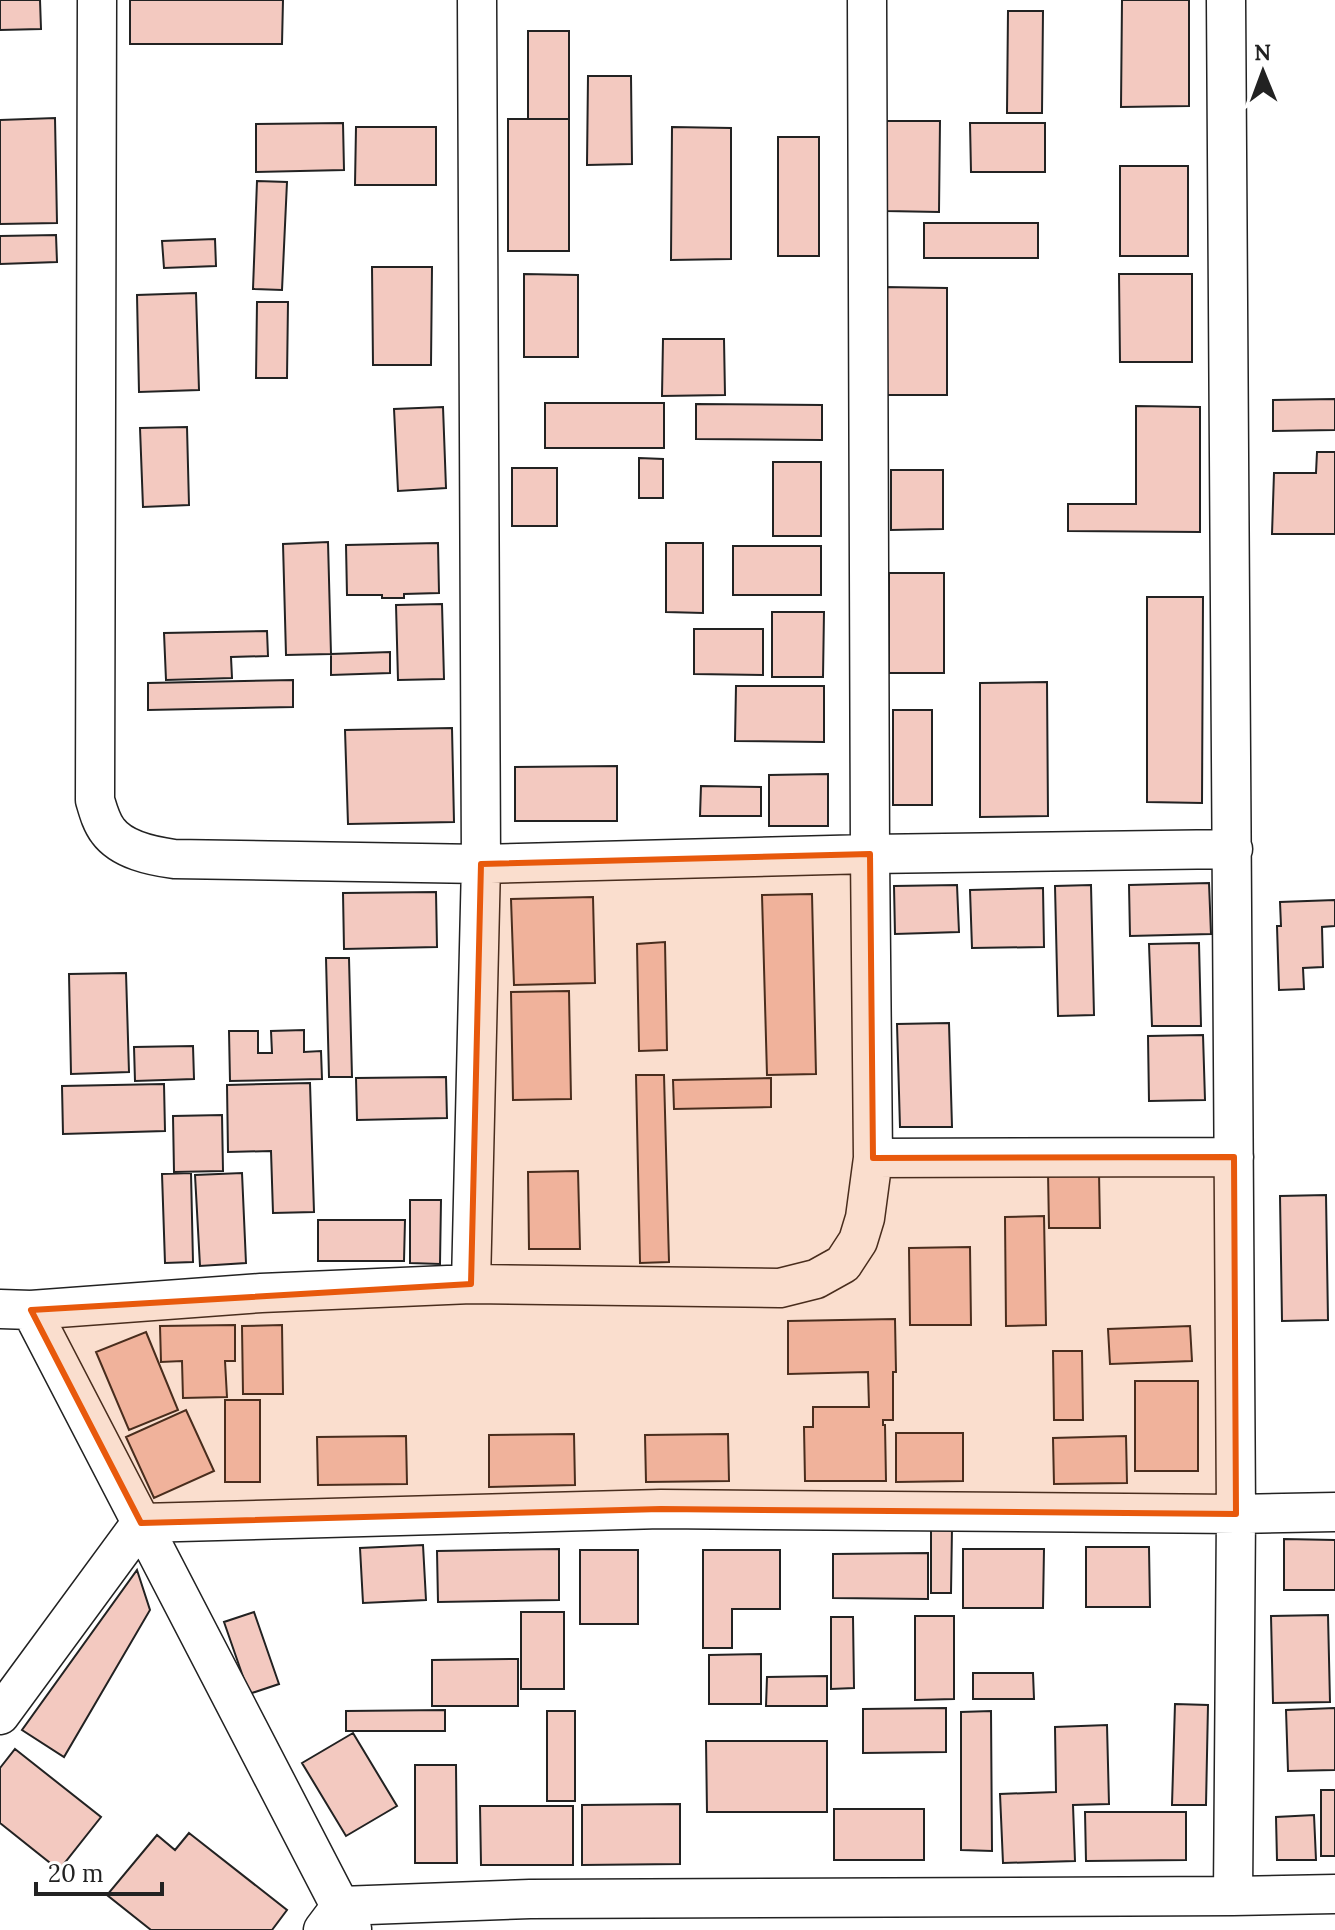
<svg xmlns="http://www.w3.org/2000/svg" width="1335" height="1930" font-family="Lora,serif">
	<rect width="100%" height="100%" fill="#fff"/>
	<!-- building -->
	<path fill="#f3c9c0" stroke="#222" stroke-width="2" d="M0 0H40L41 29 0 30Z
		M130 0H283L282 44H130Z
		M1122 0H1189V106L1121 107Z
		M1008 11H1043L1042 113H1007Z
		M528 31H569V119H528Z
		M588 76H631L632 164 587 165Z
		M55 118 57 223 0 224V120Z
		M508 119H569V251H508Z
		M886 121H940L939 212 886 211Z
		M343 123 344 170 256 172V124Z
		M970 123H1045V172H971Z
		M356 127H436V185H355Z
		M672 127 731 128V259L671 260Z
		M778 137H819V256H778Z
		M1120 166H1188V256H1120Z
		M257 181 287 182 282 290 253 289Z
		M924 223H1038V258H924Z
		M56 235 57 262 0 264V236Z
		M215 239 216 266 164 268 162 241Z
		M372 267H432L431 365H373Z
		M524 274 578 275V357H524Z
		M1119 274H1192V362H1120Z
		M884 287 947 288V395H884Z
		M196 293 199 390 139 392 137 295Z
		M257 302H288L287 378H256Z
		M663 339H724L725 395 662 396Z
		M1335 399V430L1273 431V400Z
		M545 403H664V448H545Z
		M696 404 822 405V440L696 439Z
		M1136 406 1200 407V532L1068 531V504H1136Z
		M443 407 446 488 398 491 394 409Z
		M187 427 189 505 143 507 140 428Z
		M1317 452H1335V534H1272L1274 473H1316Z
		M639 458 663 459V498H639Z
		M773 462H821V536H773Z
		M512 468H557V526H512Z
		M891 470H943V529L891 530Z
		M328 542 331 654 286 655 283 544Z
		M438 543 439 593 404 594V598H382V595H347L346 545Z
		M666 543H703V613L666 612Z
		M733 546H821V595H733Z
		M889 573H944V673H889Z
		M1147 597H1203L1202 803 1147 802Z
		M442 604 444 679 398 680 396 605Z
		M772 612H824L823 677H772Z
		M694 629H763V675L694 674Z
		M267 631 268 656 231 657 232 678 166 680 164 633Z
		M390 652V673L331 675V654Z
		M293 680V707L148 710V683Z
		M1047 682 1048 816 980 817V683Z
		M736 686H824V742L735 741Z
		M893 710H932V805H893Z
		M452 728 454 822 348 824 345 730Z
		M617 766V821H515V767Z
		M828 774V826H769V775Z
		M701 786 761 787V816H700Z
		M1209 883 1211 934 1130 936 1129 885Z
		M957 885 959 932 895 934 894 886Z
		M1091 885 1094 1015 1058 1016 1055 886Z
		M1043 888 1044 947 972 948 970 890Z
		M436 892 437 947 344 949 343 893Z
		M812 894 816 1074 767 1075 762 895Z
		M593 897 595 983 514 985 511 899Z
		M1335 900V926L1322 927 1323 967 1303 968 1304 989 1279 990 1277 926H1281L1280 902Z
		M665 942 667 1050 639 1051 637 944Z
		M1199 943 1201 1026H1152L1149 944Z
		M326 958H349L352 1077H329Z
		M126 973 129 1072 71 1074 69 974Z
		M569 991 571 1099 513 1100 511 992Z
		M949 1023 952 1127H900L897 1024Z
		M304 1030V1052L321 1051 322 1079 230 1081 229 1031H258V1053H272L271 1031Z
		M1203 1035 1205 1100 1149 1101 1148 1036Z
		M193 1046 194 1079 135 1081 134 1047Z
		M636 1075H664L669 1262 640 1263Z
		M446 1077 447 1118 357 1120 356 1078Z
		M771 1078V1107L674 1109 673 1080Z
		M310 1083 314 1212 273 1213 271 1151 228 1152 227 1085Z
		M164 1084 165 1131 63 1134 62 1086Z
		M222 1115 223 1171 174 1172 173 1116Z
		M578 1171 580 1249H529L528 1172Z
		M1048 1172H1099L1100 1228H1049Z
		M191 1173 193 1262 165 1263 162 1174Z
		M242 1173 246 1263 200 1266 195 1175Z
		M1326 1195 1328 1320 1282 1321 1280 1196Z
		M410 1200H441L440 1264 410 1263Z
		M1044 1216 1046 1325 1006 1326 1005 1217Z
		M318 1220H405L404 1261H318Z
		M970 1247 971 1325H910L909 1248Z
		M895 1319 896 1372H893V1420H883V1425H885L886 1481H805L804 1427H813V1407H869L868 1372 788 1374V1321Z
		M235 1325V1361H225L227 1397 183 1398 182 1361 161 1362 160 1326Z
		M282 1325 283 1394H243L242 1326Z
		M1190 1326 1192 1361 1110 1364 1108 1329Z
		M146 1332 178 1410 129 1430 96 1352Z
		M1053 1351H1082L1083 1420H1054Z
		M1135 1381H1198V1471H1135Z
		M225 1400H260V1482H225Z
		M186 1410 214 1471 154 1498 126 1437Z
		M896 1433H963V1481L896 1482Z
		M574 1434 575 1485 489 1487V1435Z
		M728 1434 729 1481 646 1482 645 1435Z
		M406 1436 407 1484 318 1485 317 1437Z
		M1126 1436 1127 1483 1054 1484 1053 1438Z
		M952 1528 951 1593H931V1529Z
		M1284 1539 1335 1540V1590H1284Z
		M423 1545 426 1600 363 1603 360 1548Z
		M1086 1547H1149L1150 1607H1086Z
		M559 1549V1600L438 1602 437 1551Z
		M963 1549H1044L1043 1608H963Z
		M580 1550H638V1624H580Z
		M703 1550H780V1609H732V1648H703Z
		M928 1553V1599L833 1598V1554Z
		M137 1570 150 1610 64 1757 22 1730Z
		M254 1612 279 1684 249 1694 224 1622Z
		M521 1612H564V1689H521Z
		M1328 1615 1330 1702 1273 1703 1271 1616Z
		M915 1616H954V1699L915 1700Z
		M831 1617H853L854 1688 831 1689Z
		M761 1654V1704H709V1655Z
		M518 1659V1706H432V1660Z
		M973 1673H1033L1034 1699H973Z
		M827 1676V1706H766L767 1677Z
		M1175 1704 1208 1705 1206 1805H1172Z
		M946 1708V1752L863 1753V1709Z
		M1335 1708V1770L1288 1771 1286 1710Z
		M445 1710V1731H346V1711Z
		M547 1711H575V1801H547Z
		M991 1711 992 1851 961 1850V1712Z
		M1107 1725 1109 1804 1073 1805 1075 1861 1003 1863 1000 1794 1056 1792 1055 1727Z
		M353 1733 397 1806 346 1836 302 1763Z
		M706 1741H827V1812H707Z
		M15 1749 101 1817 59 1870 0 1823V1768Z
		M415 1765H456L457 1863H415Z
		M1321 1790H1335V1856H1321Z
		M680 1804V1864L582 1865V1805Z
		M480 1806H573V1865H481Z
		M834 1809H924V1860H834Z
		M1085 1812H1186V1860L1086 1861Z
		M1314 1815 1316 1860H1277L1276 1817Z
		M189 1833 287 1910 272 1930H151L107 1895 157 1835 175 1850Z"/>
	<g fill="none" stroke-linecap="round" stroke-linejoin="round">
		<defs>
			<path id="street" d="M97 0 95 800C98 810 101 822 108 831 122 850 152 856 174 859L481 864 870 854 1233 849
				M1226 0 1236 1514 1233 1896
				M873 1158 1234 1157
				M471 1284 481 864 477 0
				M0 1309 31 1310 261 1293 471 1284 780 1288 816 1279 843 1264 858 1241 865 1218 873 1158 870 854 867 0
				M31 1310 352 1929
				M0 1715 141 1523 661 1509 1236 1514 1335 1512
				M323 1930 341 1906 530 1899 1233 1896 1335 1894"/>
		</defs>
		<!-- street casing -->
		<use href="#street" stroke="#222" stroke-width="41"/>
		<!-- street -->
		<use href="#street" stroke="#fff" stroke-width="38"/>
	</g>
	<!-- marked area -->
	<path fill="#e8590c" fill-opacity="0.2" stroke="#e8590c" stroke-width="6" stroke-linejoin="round" d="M870 854 873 1158 1234 1157 1236 1514 661 1509 141 1523 31 1310 471 1284 481 864Z"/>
	<!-- north arrow -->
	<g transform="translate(1263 72) rotate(359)" stroke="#ffffff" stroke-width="6" paint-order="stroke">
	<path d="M0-6L14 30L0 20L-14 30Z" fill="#222222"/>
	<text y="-12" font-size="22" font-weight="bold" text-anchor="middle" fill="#222222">N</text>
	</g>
	<!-- scale -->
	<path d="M36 1882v12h126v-12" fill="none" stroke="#222222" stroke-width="4"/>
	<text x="48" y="1882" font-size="24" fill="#222222" stroke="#ffffff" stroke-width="6" paint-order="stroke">20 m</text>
</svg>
